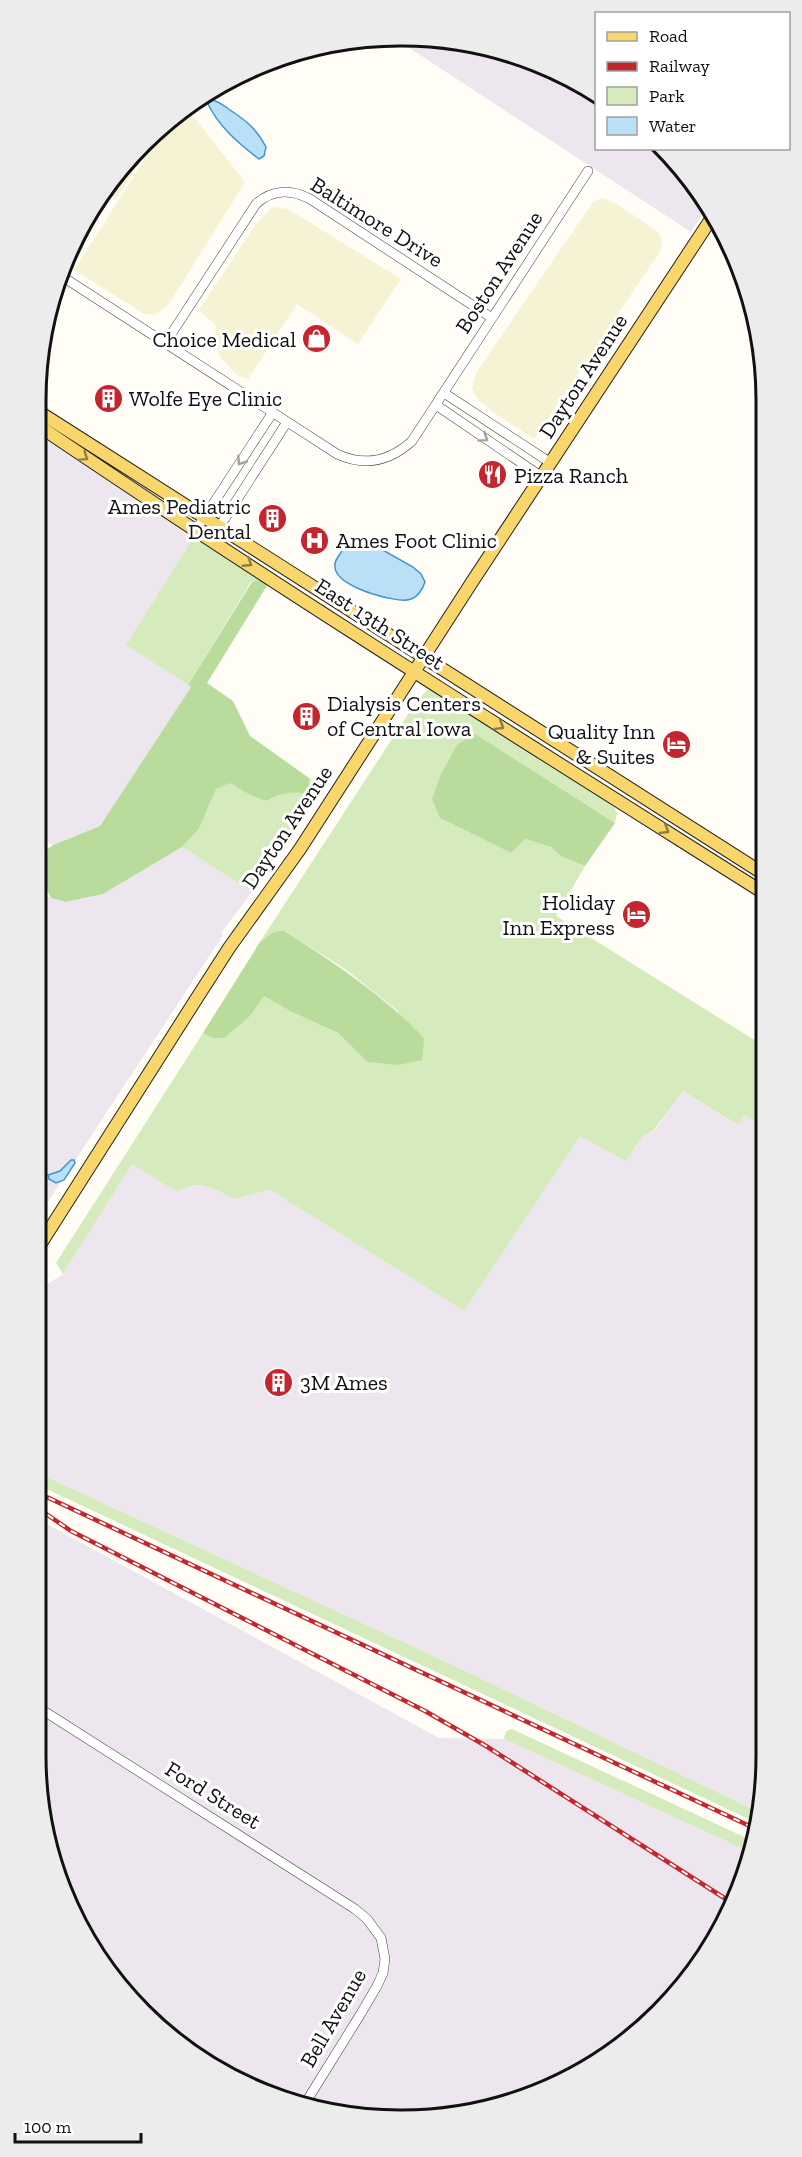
<svg xmlns="http://www.w3.org/2000/svg" width="802" height="2157" font-family="'Zilla Slab',serif">
	<rect width="100%" height="100%" fill="#fffdf5"/>
	<!-- industrial -->
	<path fill="#eee6ef" d="M400 42 496 49 596 94V148L662 149 676 161 707 207 691 232Z
		M36 432 195 535 127 645 191 687 100 826 53 845 36 839Z
		M182 847 252 892 221 933 223 935 36 1220V893L66 902 103 894Z
		M683 1091 737 1125 744 1115 765 1128 766 1756 759 1812 440 1659 36 1472V1295L40 1289 63 1274 132 1163 177 1192 189 1186H209L234 1199 270 1190 464 1311 580 1135 626 1161 644 1135 655 1130Z
		M36 1518 439 1738 504 1739 752 1853 691 1978 603 2060 473 2114 353 2118 219 2072 126 1996 55 1874 36 1756Z"/>
	<!-- farmland -->
	<path fill="#f6f3d4" d="M189 111 245 182 169 304 155 315 143 313 74 270 159 137Z
		M153 142 116 199 105 192 112 179Z
		M603 198 617 204 657 231 662 240 661 250 534 439 491 411 477 398 472 389 476 373 593 202Z
		M272 207 288 209 401 279 358 344 297 304 248 379 238 376 222 359 214 345 216 326 199 310 256 224Z"/>
	<!-- green -->
	<path fill="#d5ebbd" d="M195 535 260 579 251 582 188 685 126 645Z
		M427 690H432L611 801 617 813 615 823 474 733 440 818 511 853 525 839 551 847 562 856 585 866 556 916 764 1046 765 1128 744 1115 738 1125 683 1091 654 1130 644 1135 626 1161 580 1136 464 1311 270 1190 234 1199C213 1188 200 1179 177 1192L132 1164 63 1274 56 1263 203 1033 213 1038 250 1016 264 995 292 1012 338 1033 351 1045 399 1012 345 969 283 930 272 933 260 942 414 705Z
		M309 778 318 783 322 778 324 781 321 782V787L252 892 182 847 199 829 216 789 230 782 252 796 266 801 282 794 310 786Z
		M36 1472 440 1659 759 1812 757 1823 36 1484Z
		M512 1729 755 1842 752 1853 504 1739 506 1731Z"/>
	<!-- forest -->
	<path fill="#b9dc9c" d="M260 579 268 584 207 683 233 701 250 736 309 778 310 786 304 794C290 790 279 795 266 801L252 796 230 783 216 789 199 829 182 847 103 894 66 902 51 898 40 877 41 854 53 845 100 826 191 687 188 685 252 582Z
		M474 733 615 823 585 866 561 856 551 847 525 839 511 853 440 818 432 799 441 774 457 745Z
		M283 930C334 963 381 993 424 1038L422 1060 398 1065 368 1062 338 1033 292 1012 264 996 250 1016 224 1038H213L203 1033 260 942 272 933Z"/>
	<!-- water -->
	<path fill="#b9e0f7" stroke="#3f96cf" stroke-width="1.5" d="M212 100C221 102 225 107 233 112 249 123 257 130 266 147L264 156 259 159C238 143 218 126 207 102Z
		M355 537H360L413 567 421 574 425 582C423 588 418 597 411 599 404 602 395 599 388 598 374 595 336 584 335 567 334 562 337 558 340 554 344 547 348 541 355 537Z
		M71 1160H74L75 1163 64 1180 56 1183 49 1179 48 1175 60 1171Z"/>
	<g fill="none" stroke-linecap="round" stroke-linejoin="round">
		<defs>
			<path id="minor" d="M63 277 337 454C365 467 390 461 412 441L588 171
				M166 342 256 204C272 189 291 189 310 199L492 318
				M444 393 551 463
				M436 405 542 477
				M196 530 273 412
				M211 540 287 422
				M36 1706 355 1909 367 1919 381 1938 385 1959 383 1973 377 1986 360 2015 306 2102"/>
			<path id="major" d="M36 410 764 874
				M36 424C275 586 520 739 764 893
				M36 1251 195 1001 229 948 300 849 472 582 713 216"/>
		</defs>
		<!-- minor casing -->
		<use href="#minor" stroke="#444" stroke-width="10"/>
		<!-- major casing -->
		<use href="#major" stroke="#222" stroke-width="14"/>
		<!-- minor -->
		<use href="#minor" stroke="#fff" stroke-width="9"/>
		<!-- major -->
		<use href="#major" stroke="#f9d66b" stroke-width="12"/>
		<defs>
			<path id="rail" d="M36 1492 756 1829
				M36 1507 71 1531 425 1711 486 1746 729 1901"/>
		</defs>
		<!-- rail casing -->
		<use href="#rail" stroke="#c4262e" stroke-width="4.5"/>
		<!-- rail -->
		<use href="#rail" stroke="#fff" stroke-width="2" stroke-dasharray="7" stroke-linecap="butt"/>
	</g>
	<!-- one-way arrows -->
	<defs><path id="oneway-chevron" d="M-2-3.5L2.5 0L-2 3.5" fill="none" stroke-width="1.6" stroke-linecap="round" stroke-linejoin="round" transform="scale(1.5)"/></defs>
	<g stroke="#a0a0a0">
		<use href="#oneway-chevron" transform="translate(484 438) rotate(34)"/>
		<use href="#oneway-chevron" transform="translate(241 461) rotate(123)"/>
	</g>
	<g stroke="#917d42">
		<use href="#oneway-chevron" transform="translate(84 457) rotate(34)"/>
		<use href="#oneway-chevron" transform="translate(248 563) rotate(33)"/>
		<use href="#oneway-chevron" transform="translate(500 726) rotate(32)"/>
		<use href="#oneway-chevron" transform="translate(665 830) rotate(32)"/>
	</g>
	<!-- icons -->
	<defs>
		<symbol id="shop-disc" viewBox="-11 -11 22 22"><circle r="9.5" fill="#c4262e" stroke="#fff"/><path d="M-5-2.5h2.3a2.7 3.5 0 0 1 5.4 0H5L5.5 6h-11ZM-1.5-2.5h3a1.5 2.3 0 0 0-3 0Z" fill="#fff"/></symbol>
		<symbol id="building-disc" viewBox="-11 -11 22 22"><circle r="9.5" fill="#c4262e" stroke="#fff"/><path d="M-4-6H4V6H1V3H-1V6H-4ZM-2.5-4.3h1.7v1.8h-1.7ZM.8-4.3h1.7v1.8H.8ZM-2.5-1h1.7V.8h-1.7ZM.8-1h1.7V.8H.8Z" fill="#fff"/></symbol>
		<symbol id="restaurant-disc" viewBox="-11 -11 22 22"><circle r="9.5" fill="#c4262e" stroke="#fff"/><path d="M-5-6h1v4h1v-4h1v4h1v-4h1v5L-1.5 .5V6h-2V.5L-5-1ZM5-6V6H3V1.5H1.5Q1.5-4 5-6Z" fill="#fff"/></symbol>
		<symbol id="hospital-disc" viewBox="-11 -11 22 22"><circle r="9.5" fill="#c4262e" stroke="#fff"/><path d="M-5-5h3v3.5h4V-5h3V5h-3V1.5h-4V5h-3Z" fill="#fff"/></symbol>
		<symbol id="hotel-disc" viewBox="-11 -11 22 22"><circle r="9.5" fill="#c4262e" stroke="#fff"/><path d="M-6-4.5h1.5V1H6V5H4.5V3h-9V5H-6ZM-4 0a1.8 1.8 0 1 1 3.6 0ZM.5 0V-2.5h3Q6-2.5 6 0Z" fill="#fff"/></symbol>
	</defs>
	<g fill-rule="evenodd">
		<use href="#shop-disc" x="300" y="322" width="33" height="33"/>
		<use href="#building-disc" x="92" y="382" width="33" height="33"/>
		<use href="#restaurant-disc" x="476" y="458" width="33" height="33"/>
		<use href="#building-disc" x="256" y="502" width="33" height="33"/>
		<use href="#hospital-disc" x="298" y="524" width="33" height="33"/>
		<use href="#building-disc" x="290" y="700" width="33" height="33"/>
		<use href="#hotel-disc" x="660" y="728" width="33" height="33"/>
		<use href="#hotel-disc" x="620" y="898" width="33" height="33"/>
		<use href="#building-disc" x="262" y="1366" width="33" height="33"/>
	</g>
	<g text-anchor="middle" dominant-baseline="central" stroke-width="6" stroke-linejoin="round" paint-order="stroke">
		<!-- street labels -->
		<g font-size="22" fill="#111" stroke="#fff">
			<text transform="translate(377 222) rotate(32)">Baltimore Drive</text>
			<text transform="translate(499 272) rotate(-57)">Boston Avenue</text>
			<text transform="translate(583 376) rotate(-57)">Dayton Avenue</text>
			<text transform="translate(380 624) rotate(33)">East 13th Street</text>
			<text transform="translate(287 827) rotate(-56)">Dayton Avenue</text>
			<text transform="translate(213 1795) rotate(32)">Ford Street</text>
			<text transform="translate(333 2018) rotate(-60)">Bell Avenue</text>
		</g>
		<!-- poi labels -->
		<g font-size="22" fill="#111" stroke="#fff" text-anchor="start">
			<text x="296" y="339" text-anchor="end">Choice Medical</text>
			<text x="129" y="398">Wolfe Eye Clinic</text>
			<text x="514" y="475">Pizza Ranch</text>
			<text x="251" y="506" text-anchor="end">Ames Pediatric<tspan x="251" dy="25">Dental</tspan></text>
			<text x="336" y="540">Ames Foot Clinic</text>
			<text x="327" y="703">Dialysis Centers<tspan x="327" dy="25">of Central Iowa</tspan></text>
			<text x="655" y="731" text-anchor="end">Quality Inn<tspan x="655" dy="25">&amp; Suites</tspan></text>
			<text x="615" y="902" text-anchor="end">Holiday<tspan x="615" dy="25">Inn Express</tspan></text>
			<text x="300" y="1382">3M Ames</text>
		</g>
	</g>
	<!-- crop -->
	<path d="M0 0H802V2157H0ZM400 46H402A354 354 0 0 1 756 400V1756A354 354 0 0 1 402 2110H400A354 354 0 0 1 46 1756V400A354 354 0 0 1 400 46Z" fill="#ececec" fill-rule="evenodd"/>
	<path fill="none" stroke="#111" stroke-width="3" d="M400 46H402A354 354 0 0 1 756 400V1756A354 354 0 0 1 402 2110H400A354 354 0 0 1 46 1756V400A354 354 0 0 1 400 46Z"/>
	<!-- legend -->
	<rect x="595" y="12" width="195" height="138" fill="#ffffff" stroke="#a0a0a0" stroke-width="1.5"/>
	<rect x="607" y="32" width="30" height="9" fill="#f9d66b" stroke="#a0a0a0" stroke-width="1.5"/>
	<text x="649" y="42" font-size="18" fill="#111111">Road</text>
	<rect x="607" y="62" width="30" height="9" fill="#c4262e" stroke="#a0a0a0" stroke-width="1.5"/>
	<text x="649" y="72" font-size="18" fill="#111111">Railway</text>
	<rect x="607" y="87" width="30" height="18" fill="#d5ebbd" stroke="#a0a0a0" stroke-width="1.5"/>
	<text x="649" y="102" font-size="18" fill="#111111">Park</text>
	<rect x="607" y="117" width="30" height="18" fill="#b9e0f7" stroke="#a0a0a0" stroke-width="1.5"/>
	<text x="649" y="132" font-size="18" fill="#111111">Water</text>
	<!-- scale -->
	<path d="M15 2133v9h126v-9" fill="none" stroke="#111111" stroke-width="3"/>
	<text x="24" y="2133" font-size="18" fill="#111111" stroke="#ffffff" stroke-width="4.5" paint-order="stroke">100 m</text>
</svg>
